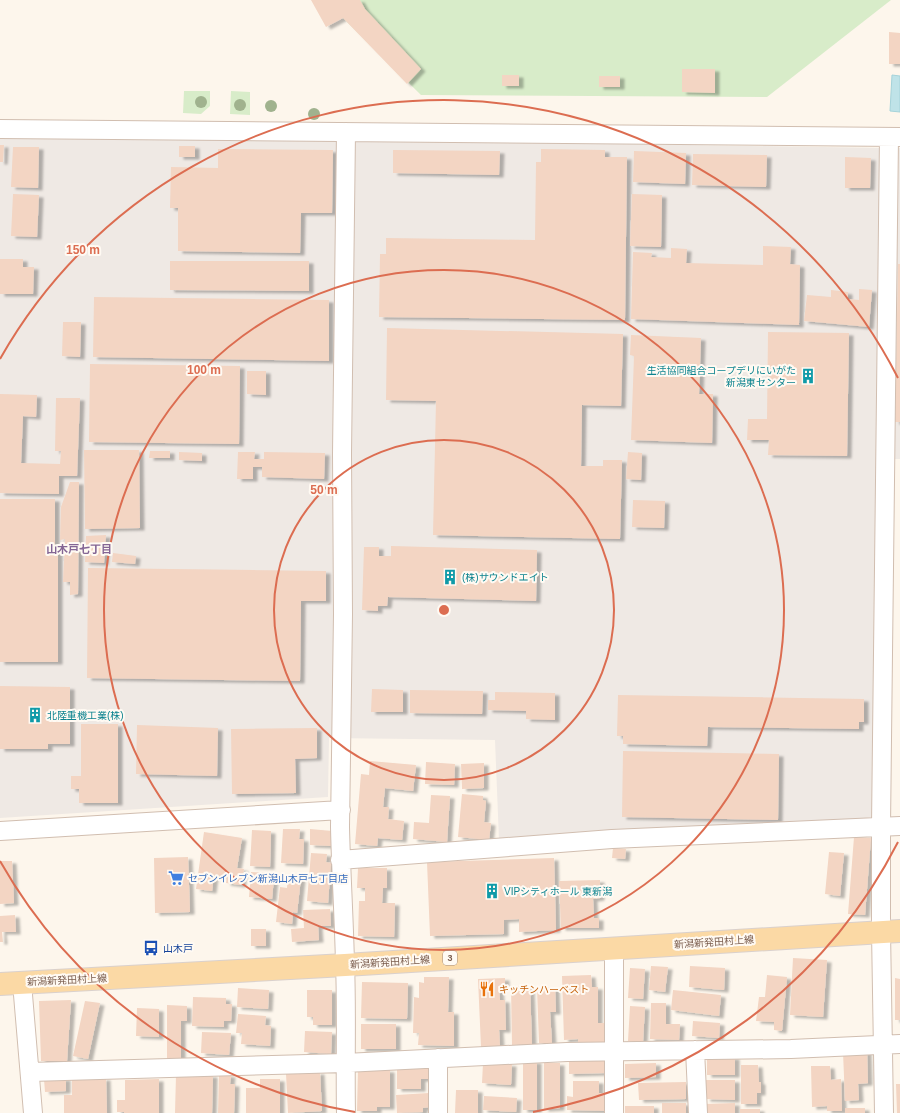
<svg xmlns="http://www.w3.org/2000/svg" width="900" height="1113" font-family="Arial,'Noto Sans JP',sans-serif">
	<defs>
		<filter id="shadow"><feDropShadow dx="4.5" dy="2.5" stdDeviation="1" flood-color="#0004"/></filter>
	</defs>
	<rect width="100%" height="100%" fill="#fdf6ec"/>
	<!-- industrial -->
	<path fill="#efe9e4" d="M0 134 882 148 872 818 499 840 495 740 329 738 328 797 0 818Z
		M896 148H900V459H892Z"/>
	<!-- green -->
	<path fill="#d8ecc9" d="M333 0H891L767 97 421 95 343 18Z
		M184 91H210V106L201 114 183 113Z
		M231 91 250 92V115L230 114Z"/>
	<!-- water -->
	<path fill="#bfe3e8" stroke="#a5d3da" d="M892 75 900 76V112L890 111Z"/>
	<!-- building -->
	<path fill="#f3d5c3" filter="url(#shadow)" d="M311 0H360L365 9 421 69 407 84 343 18 326 27Z
		M889 32 900 33V64H889Z
		M682 69H715V93L682 92Z
		M502 75H519V86H502Z
		M599 76H620V87H599Z
		M0 145H4L3 162H0Z
		M179 146H195V157H179Z
		M13 147H39L38 188 11 187Z
		M218 149 333 150 332 213H301L300 253 178 251V208H170L171 167 218 168Z
		M541 149 605 150V157H627L625 320 379 317 380 254H386V238L535 240 536 162H541Z
		M393 150 500 151 499 175 393 173Z
		M634 151 686 153 685 184 633 182Z
		M693 154 767 155 766 187 692 185Z
		M845 157 871 158 870 188H845Z
		M13 194 39 195 37 237 11 236Z
		M632 194 662 195 661 247 630 246Z
		M763 246 791 247 790 264 800 265 799 325 631 319 633 252 652 253 651 257 671 258V248L687 249 686 263 763 265Z
		M0 259H23V267H34L33 294H0Z
		M170 261H309V291L170 290Z
		M898 264H900V422H895Z
		M859 289 872 290 869 327 804 321 807 295 831 297V290L848 292V299L859 300Z
		M94 297 329 300V361L93 357Z
		M63 322H81L80 357 62 356Z
		M387 328 623 334 621 406 582 405 581 466H603V460H622L620 539 433 535 436 401 386 400Z
		M768 332 849 333 847 456 768 455 769 440H747L748 419H767Z
		M631 335 701 338 699 394H713L712 443 631 440 634 356 630 355Z
		M90 364 240 366 239 444 89 442Z
		M247 371H266V395L247 394Z
		M0 394 37 395 36 417 23 416 21 463 60 464 61 451H55L56 398H80L77 476H59V494L0 493Z
		M84 450H139L140 528 85 529Z
		M150 451H170V458H149Z
		M179 452 202 453V461L179 460Z
		M238 452H255L254 459H264V452L325 453 324 479 262 477V467H253V479H237Z
		M628 452 642 453 641 480 626 479Z
		M70 482H79L78 594 70 595V582H63L65 539 60 540 61 507Z
		M0 499H55V545H58V662H0Z
		M633 500 665 501 664 528 632 527Z
		M106 535 104 563 85 562 86 536Z
		M391 546 537 550 536 601 388 597 387 606H378V611L362 610 364 547H379V556H391Z
		M113 553 136 556 135 564 112 562Z
		M88 568 326 571V601H301L300 681 87 678Z
		M0 686 70 687V744H48V749H0Z
		M372 689 403 690V712H371Z
		M410 690 483 691 482 714 410 713Z
		M495 692 555 693V720L526 719V711L488 710V700H495Z
		M618 695 864 699V722H859V729L708 727 707 746 623 744V736H617Z
		M81 724H118V803H79V789H71V776H81Z
		M137 725 218 728 217 776 136 774Z
		M317 728V758L295 759 296 793 232 794 231 729Z
		M623 751 779 754 778 820 622 817Z
		M370 761 416 765 413 791 385 788 383 807H389L388 819 404 821 402 840 378 838 377 846 355 844 361 774 369 775Z
		M426 762 455 764 454 785 425 784Z
		M484 763V788L462 789 461 764Z
		M462 794 483 796V800L486 801 484 822 491 823 489 840 458 837Z
		M431 795 450 796 447 842 413 839 414 822 429 823Z
		M283 829H300L299 839H304L303 864 281 863Z
		M310 829 332 831 331 846 310 845Z
		M252 830 271 831 270 867 250 866Z
		M204 832 242 838 237 868 244 869 241 885 226 883 227 877 214 875 212 891 196 889Z
		M854 837 871 838 865 915 848 914Z
		M613 848 626 849 625 859 612 858Z
		M829 852 844 853 840 896 825 894Z
		M311 853 327 854 326 862 331 863 328 903 307 901Z
		M188 857 190 912 155 913 154 858Z
		M554 858 556 930 519 932V919L504 920V934L430 936 427 862Z
		M0 861H12L14 903 0 904Z
		M358 868H387V888H383L382 903H395L394 937 358 936 359 901H365V888H357Z
		M251 872 269 873 268 878H274L272 899 249 897Z
		M288 876 301 878 297 913 293 912 292 924 276 922 280 887 287 888Z
		M600 880V898L593 899 594 918H599V928H561L559 881Z
		M330 909 331 926H318L319 940 292 942 291 929 304 928 303 910Z
		M15 915 16 932H2L3 942H0V916Z
		M251 929H266V946H251Z
		M793 958 827 960 823 1017 790 1015Z
		M651 966 668 967 665 992 649 990Z
		M690 966 725 968 724 990 689 987Z
		M630 968 645 969 643 999 628 998Z
		M591 975 592 987H598V1023H605V1044H578V1039L564 1040 562 976Z
		M767 975 787 977 782 1031 774 1030V1022L756 1021 759 997H765Z
		M424 977H449L448 1012H454V1046L418 1045 419 1033H413L414 997 419 998V982L424 983Z
		M505 978V985L499 986 500 1000H505L506 1030H499L500 1046 481 1047 478 979Z
		M895 978 900 979V1020H895Z
		M362 982 408 983 407 1019 361 1018Z
		M511 986H530L532 1044 512 1045Z
		M555 987 556 1012H550L552 1043H539L537 988Z
		M238 988 269 990 268 1009 237 1007Z
		M307 990H332V1025H313V1017H307Z
		M673 990 721 995 719 1016 671 1010Z
		M193 997 226 998V1004H232L231 1021H224V1027L192 1026Z
		M71 1000 67 1061H41L39 1001Z
		M85 1001 100 1003 88 1059 73 1056Z
		M651 1003H666V1024H680L679 1040 650 1039Z
		M167 1005 187 1006V1021H181V1060H167Z
		M630 1006 645 1007 643 1042 628 1041Z
		M137 1008 159 1009V1037L136 1036Z
		M238 1014 266 1016 265 1025 271 1026 270 1046 241 1044 242 1033H236Z
		M693 1021 720 1023 719 1038 692 1036Z
		M361 1024H396V1049H361Z
		M305 1031 332 1032 331 1054 304 1052Z
		M202 1032 231 1033 229 1055 201 1053Z
		M867 1051 868 1083 858 1084 859 1100 845 1101 843 1052Z
		M707 1057H735V1075H707Z
		M604 1059 605 1073 569 1074V1061Z
		M523 1061H537V1110H523Z
		M483 1063 512 1064 511 1085 482 1083Z
		M544 1063H560V1108L544 1109Z
		M656 1063V1077L625 1078V1064Z
		M741 1065H758L759 1082H761V1093H757V1104H741Z
		M811 1066H830L831 1080 841 1079 842 1111H827V1106L812 1107Z
		M433 1067V1079H421V1089H397V1068Z
		M358 1069 390 1070V1107H377V1111H357Z
		M320 1072 322 1111 288 1113 286 1074Z
		M219 1074 231 1075 230 1084H235L234 1113H218Z
		M176 1075H213L212 1113H175Z
		M66 1078V1091L45 1092 44 1079Z
		M106 1078 107 1113H64V1095H72V1080Z
		M159 1079V1113H124V1112H117V1100H125V1080Z
		M260 1079H280V1113H246V1088H260Z
		M706 1080H735V1100L706 1099Z
		M573 1081H599V1093L608 1094V1111L567 1110V1096L573 1097Z
		M686 1082V1099L639 1100 638 1083Z
		M896 1084H900V1113H897Z
		M456 1090H478V1113H455Z
		M429 1093 430 1107 423 1108V1112L397 1113 396 1095Z
		M484 1096 517 1098 516 1112 483 1110Z
		M662 1103H686V1113H662Z
		M735 1103V1113H705V1104Z
		M625 1106H654V1113H625Z
		M845 1108H865V1113H845Z
		M740 1109H760V1113H740Z"/>
	<g fill="none" stroke-linecap="round" stroke-linejoin="round">
		<defs>
			<path id="minor" d="M0 129 900 137
				M0 831 341 810
				M340 860 612 839 900 826
				M22 983 33 1113
				M695 1050 698 1113
				M438 1058V1113
				M30 1072 345 1063 567 1052 791 1049 900 1044
				M346 1113C345 1063 347 1013 345 964 344 918 341 872 340 827L343 614 342 454 346 132
				M614 1113V948
				M884 1113 881 931V826L889 137"/>
			<path id="primary" d="M0 984 345 965 900 931"/>
		</defs>
		<!-- minor casing -->
		<use href="#minor" stroke="#d1beb0" stroke-width="20"/>
		<!-- primary casing -->
		<use href="#primary" stroke="#dad1cd" stroke-width="24"/>
		<!-- minor -->
		<use href="#minor" stroke="#fff" stroke-width="18"/>
		<!-- primary -->
		<use href="#primary" stroke="#fbd9a5" stroke-width="22"/>
	</g>
	<!-- trees -->
	<g fill="#a0b28e">
		<circle cx="201" cy="102" r="6"/>
		<circle cx="240" cy="105" r="6"/>
		<circle cx="271" cy="106" r="6"/>
		<circle cx="314" cy="114" r="6"/>
	</g>
	<!-- distance rings -->
	<g fill="none" stroke="#dc6d51" stroke-width="2">
		<circle cx="444" cy="610" r="170"/>
		<circle cx="444" cy="610" r="340"/>
		<path d="M898 842A510 510 0 0 1 533 1112M355 1112A510 510 0 0 1 0 861M0 359A510 510 0 0 1 898 378"/>
	</g>
	<!-- icons -->
	<defs>
		<symbol id="building-bare" viewBox="-9 -9 18 18"><path d="M-4-6H4V6H1V3H-1V6H-4ZM-2.5-4.3h1.7v1.8h-1.7ZM.8-4.3h1.7v1.8H.8ZM-2.5-1h1.7V.8h-1.7ZM.8-1h1.7V.8H.8Z" fill="#0f9aa8" stroke="#fffaf3" stroke-width="2.5" paint-order="stroke"/></symbol>
		<symbol id="supermarket-bare" viewBox="-9 -9 18 18"><path d="M-6-5.5h2.5l.6 2H6L4.5 2H-2.5L-4.4-4H-6ZM-1.5 3.2a1.3 1.3 0 1 0 .1 0ZM3 3.2a1.3 1.3 0 1 0 .1 0Z" fill="#3f7fe0" stroke="#fffaf3" stroke-width="2.5" paint-order="stroke"/></symbol>
		<symbol id="bus-bare" viewBox="-9 -9 18 18"><path d="M-5-6H5V4H4V6H2V4H-2V6H-4V4H-5ZM-3.5-4V0h7V-4ZM-3.5 1.2v1.5H-2V1.2ZM2 1.2v1.5H3.5V1.2Z" fill="#1a4fb4" stroke="#fffaf3" stroke-width="2.5" paint-order="stroke"/></symbol>
		<symbol id="restaurant-bare" viewBox="-9 -9 18 18"><path d="M-5-6h1v4h1v-4h1v4h1v-4h1v5L-1.5 .5V6h-2V.5L-5-1ZM5-6V6H3V1.5H1.5Q1.5-4 5-6Z" fill="#e8710a" stroke="#fffaf3" stroke-width="2.5" paint-order="stroke"/></symbol>
	</defs>
	<g fill-rule="evenodd">
		<use href="#building-bare" x="797" y="365" width="22" height="22"/>
		<use href="#building-bare" x="439" y="566" width="22" height="22"/>
		<use href="#building-bare" x="24" y="704" width="22" height="22"/>
		<use href="#supermarket-bare" x="165" y="867" width="22" height="22"/>
		<use href="#building-bare" x="481" y="880" width="22" height="22"/>
		<use href="#bus-bare" x="140" y="937" width="22" height="22"/>
		<use href="#restaurant-bare" x="476" y="978" width="22" height="22"/>
	</g>
	<g text-anchor="middle" dominant-baseline="central" stroke-width="4" stroke-linejoin="round" paint-order="stroke">
		<!-- shield labels -->
		<rect fill="#fffaf3" stroke="#a28b7f" stroke-width="1" x="443" y="951" width="14" height="14" rx="3"/>
		<g font-size="9" font-weight="bold" fill="#7a5c4d">
			<text x="450" y="958">3</text>
		</g>
		<!-- culture labels -->
		<g font-size="10" fill="#0d838f" stroke="#fffaf3" text-anchor="start">
			<text x="796" y="370" text-anchor="end">生活協同組合コープデリにいがた<tspan x="796" dy="12">新潟東センター</tspan></text>
			<text x="462" y="577">(株)サウンドエイト</text>
			<text x="47" y="715">北陸重機工業(株)</text>
			<text x="504" y="891">VIPシティホール 東新潟</text>
		</g>
		<!-- shop labels -->
		<g font-size="10" fill="#366cbe" stroke="#fffaf3" text-anchor="start">
			<text x="188" y="878">セブンイレブン新潟山木戸七丁目店</text>
		</g>
		<!-- street labels -->
		<g font-size="10" fill="#7a5c4d" stroke="#fffaf3">
			<text transform="translate(714 942) rotate(-4)">新潟新発田村上線</text>
			<text transform="translate(390 962) rotate(-4)">新潟新発田村上線</text>
			<text transform="translate(67 980) rotate(-3)">新潟新発田村上線</text>
		</g>
		<!-- transit labels -->
		<g font-size="10" fill="#164399" stroke="#fffaf3" text-anchor="start">
			<text x="163" y="948">山木戸</text>
		</g>
		<!-- food labels -->
		<g font-size="10" fill="#c56008" stroke="#fffaf3" text-anchor="start">
			<text x="499" y="989">キッチンハーベスト</text>
		</g>
		<!-- neighbourhood labels -->
		<g font-size="11" font-weight="bold" fill="#846695" stroke="#fffaf3">
			<text x="79" y="549">山木戸七丁目</text>
		</g>
	</g>
	<circle cx="444" cy="610" r="6" fill="#dc6d51" stroke="#fffaf3" stroke-width="2"/>
	<g font-size="12" text-anchor="middle" font-weight="bold" fill="#dc6d51" stroke="#fffaf3" stroke-width="4" stroke-linejoin="round" paint-order="stroke">
		<text x="83" y="254">150 m</text>
		<text x="204" y="374">100 m</text>
		<text x="324" y="494">50 m</text>
	</g>
</svg>
